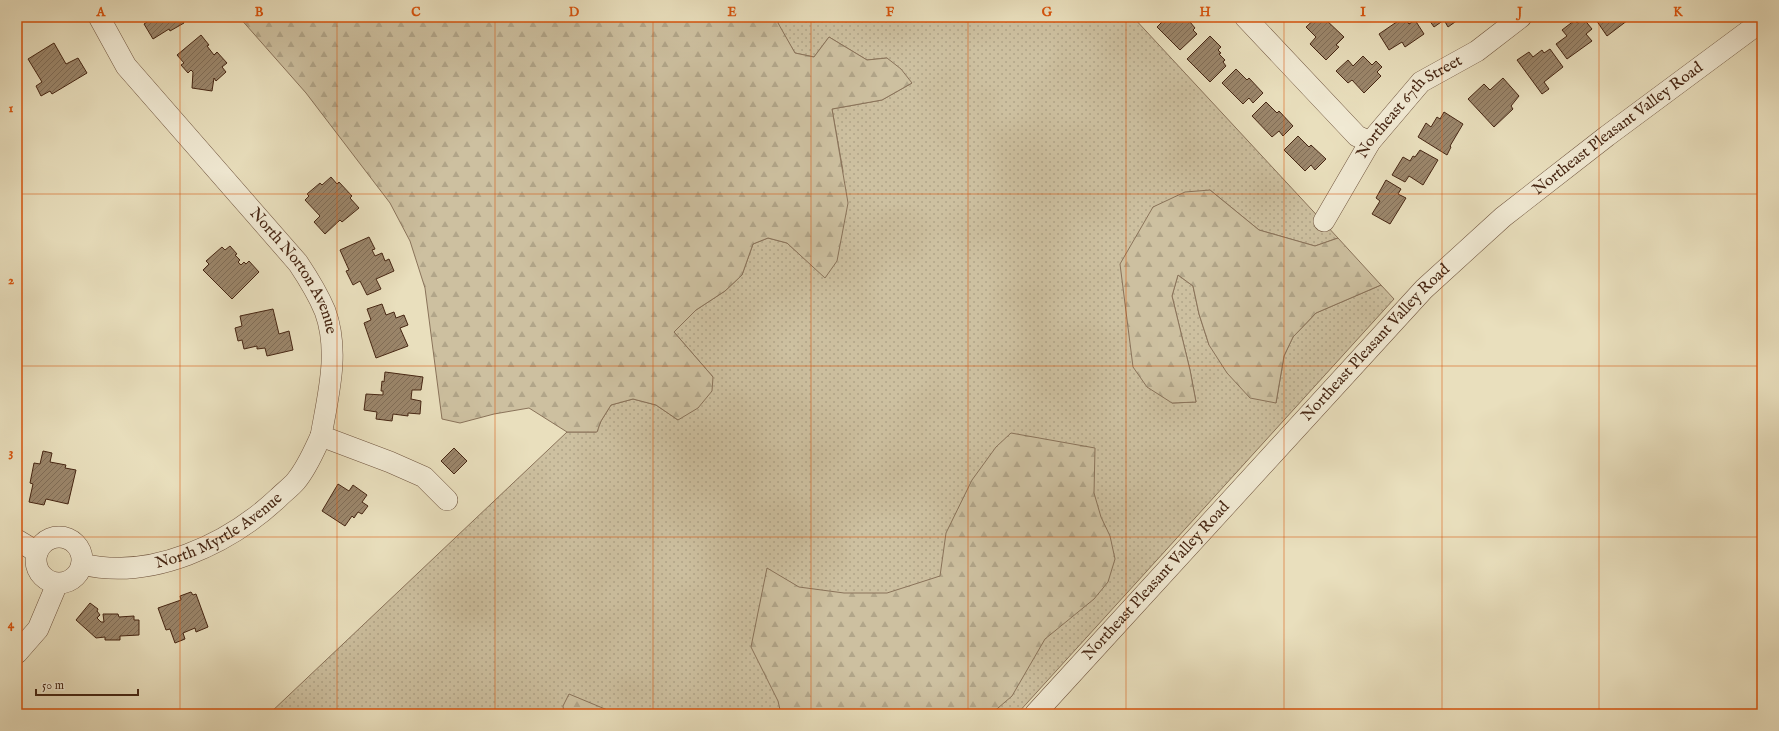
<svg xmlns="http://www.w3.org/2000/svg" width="1779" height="731" font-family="'IM FELL English',serif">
	<defs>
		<pattern id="grass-dots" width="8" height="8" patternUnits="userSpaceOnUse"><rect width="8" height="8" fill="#cdc0a0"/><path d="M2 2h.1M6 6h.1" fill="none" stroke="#b1a589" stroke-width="1.8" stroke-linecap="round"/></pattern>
		<pattern id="forest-firs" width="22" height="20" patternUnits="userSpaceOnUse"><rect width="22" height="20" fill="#cdc0a0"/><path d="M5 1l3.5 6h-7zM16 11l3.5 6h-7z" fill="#b1a589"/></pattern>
		<pattern id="building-hatch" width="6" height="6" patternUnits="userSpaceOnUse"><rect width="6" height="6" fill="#9b866b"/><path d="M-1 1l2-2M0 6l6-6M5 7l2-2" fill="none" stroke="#806d57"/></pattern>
	</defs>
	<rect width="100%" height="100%" fill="#e9dfbd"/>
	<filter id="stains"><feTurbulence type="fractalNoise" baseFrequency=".005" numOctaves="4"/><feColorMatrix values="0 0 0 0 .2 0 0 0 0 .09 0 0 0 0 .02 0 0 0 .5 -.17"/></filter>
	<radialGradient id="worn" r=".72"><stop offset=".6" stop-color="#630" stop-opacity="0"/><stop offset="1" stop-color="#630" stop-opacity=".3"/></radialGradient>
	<!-- grass -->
	<path fill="url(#grass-dots)" stroke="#8a735a" d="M779 17H1133L1338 238 1315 246 1259 230 1210 190 1153 207 1172 403 1196 402 1190 370 1172 296 1178 275 1193 286 1199 314 1209 345 1276 403 1284 356 1293 337 1316 313 1381 285 1394 299 1017 714H269L567 432H596L601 421 611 405 633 399 656 405 678 420 713 377 674 332 696 310 725 291 742 275 753 244 768 238 787 243 825 277 843 171 832 109 882 100 912 83 887 58 867 60 829 37 814 57 795 53 777 23Z"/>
	<!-- forest -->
	<path fill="url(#forest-firs)" stroke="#8a735a" d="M239 17H779L778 23 795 53 814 57 829 37 867 60 887 58 901 69 912 83 882 100 832 109 848 203 837 261 825 278 787 243 768 238 753 244 742 275 725 291 696 310 674 332 713 377 712 391 698 408 678 420 656 405 633 399 611 405 601 421 597 432H567L529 408 494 414 460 423 442 419 425 288 410 241 390 203 306 93Z
		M1210 190 1259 230 1315 246 1338 238 1381 285 1316 313 1293 337 1284 356 1276 403 1250 398 1227 373 1209 345 1199 314 1193 286 1178 275 1172 296 1190 370 1196 402 1172 403 1147 387 1133 367 1120 264 1153 207 1185 192Z
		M1011 433 1095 448 1094 493 1101 517 1110 536 1115 559 1108 582 1094 599 1045 639 1012 696 991 714H781L778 701 751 647 767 568 799 587 844 593H887L940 576 946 533 972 480 996 447Z
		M569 694 617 714H564L563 706Z"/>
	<!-- building -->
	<path fill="url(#building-hatch)" stroke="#462613" d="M148 17H181L184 23 170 31 169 29 153 39 144 24 150 20Z
		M1167 17H1189L1191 21 1190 22 1195 28 1193 30 1197 34 1180 50 1157 27Z
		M1317 17H1323L1344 37 1336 45 1339 47 1326 60 1310 44 1316 37 1306 27Z
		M1404 17 1409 24 1415 20 1424 34 1405 47 1402 42 1389 50 1379 34Z
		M1427 17H1462L1448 27 1444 20 1434 27Z
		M1594 17H1632L1607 36Z
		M1583 18 1592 29 1586 34 1592 41 1567 59 1556 44 1567 36 1562 30 1575 20 1577 23Z
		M201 35 209 45 207 46 214 55 217 52 227 63 222 67 226 72 216 81 214 78 212 91 192 88 193 72 191 70 188 73 181 65 184 63 177 55Z
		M1210 36 1221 47 1218 50 1221 53 1219 54 1225 60 1223 62 1226 66 1210 82 1187 59Z
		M54 43 66 64 78 58 87 73 52 94 50 91 41 96 36 86 42 82 28 59Z
		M1550 49 1563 67 1544 82 1549 89 1542 94 1517 60 1529 52 1533 57 1542 50 1544 53Z
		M1363 56 1372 65 1376 61 1382 67 1377 72 1381 76 1364 93 1352 80 1348 83 1336 71 1348 60 1353 66Z
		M1236 69 1247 80 1249 78 1263 93 1253 103 1249 98 1243 104 1222 83Z
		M1503 78 1519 96 1511 106 1513 109 1494 127 1468 99 1484 84 1490 90Z
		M1266 102 1277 113 1279 111 1293 126 1283 136 1279 131 1272 137 1252 116Z
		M1444 112 1463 124 1450 146 1451 147 1447 155 1418 137 1426 123 1431 127 1437 117 1440 119Z
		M1298 136 1309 147 1311 145 1326 159 1315 170 1311 165 1305 171 1284 150Z
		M1420 150 1438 160 1423 185 1409 176 1405 182 1392 175 1403 157 1410 161 1413 156 1415 157Z
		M331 177 337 184 339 182 352 196 350 198 359 208 342 222 340 220 325 234 314 222 320 216 305 200 309 196 307 194 320 183 322 185Z
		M1386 180 1401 189 1398 194 1406 198 1390 224 1372 214 1380 201 1376 198Z
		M369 237 375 249 372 250 375 256 382 253 385 261 389 259 394 271 376 279 381 289 367 295 360 281 353 285 346 271 349 270 340 250Z
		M230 246 237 254 235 255 240 260 238 262 241 265 244 262 246 264 249 261 259 272 232 299 203 270 209 264 206 261 222 247 225 250Z
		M382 304 386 315 394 312 396 318 404 315 408 325 400 328 408 346 376 358 364 323 371 320 367 309Z
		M273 309 279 334 289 331 293 350 267 356 265 348 257 349V346L244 349 242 340 238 341 235 328 242 326 240 316Z
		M385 372 423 377 421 390H412L411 399 421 401 420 414 408 413V416L393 414 392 421 376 419 377 412 364 410 366 394 383 395V391H381L382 381 384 382Z
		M454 448 467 461 454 474 441 461Z
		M43 451 52 453 50 462 66 465 65 468 76 470 68 504 46 499 44 505 29 502 33 484 30 483 34 463 40 464Z
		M338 484 349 491 353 485 367 495 362 502 368 506 362 514 358 512 354 518 352 516 345 526 322 511Z
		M191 592 193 595 196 594 208 627 196 632 195 628 183 633 185 639 175 643 170 629 166 630 158 608 181 600 180 596Z
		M90 603 98 609 97 611 100 615 97 618 101 622H104L103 614H118L119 617 134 616V620H139V635L120 636V640H105V637L96 638 76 620Z"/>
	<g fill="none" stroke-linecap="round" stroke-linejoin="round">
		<defs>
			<g id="minor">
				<path id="s1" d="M99 17 126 66 298 263C308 278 318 294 325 311 340 352 328 395 321 436L390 462 424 477 447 500"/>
				<path d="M1245 17 1357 136 1370 142"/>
				<path id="s2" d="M1324 221 1370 142 1421 82 1477 51 1521 17"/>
				<circle cx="59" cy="560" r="23"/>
				<path d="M17 540 37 552"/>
				<path id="s3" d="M82 564C151 581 229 544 278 498 284 492 291 487 296 481 307 468 314 451 321 436"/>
				<path d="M17 653 38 629 57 584"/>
				<path id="s4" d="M1035 714 1424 289 1503 217 1607 136 1762 21"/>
			</g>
		</defs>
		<!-- minor casing -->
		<use href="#minor" stroke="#6f543e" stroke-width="22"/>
		<!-- minor -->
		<use href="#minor" stroke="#f1ead4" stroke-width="21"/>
	</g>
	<!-- grid -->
	<path fill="none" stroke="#d8540d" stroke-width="1" stroke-opacity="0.55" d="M180 17V714M337 17V714M495 17V714M653 17V714M811 17V714M968 17V714M1126 17V714M1284 17V714M1442 17V714M1599 17V714M17 194H1762M17 366H1762M17 537H1762"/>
	<g text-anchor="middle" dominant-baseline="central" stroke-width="3" stroke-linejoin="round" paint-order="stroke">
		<!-- street labels -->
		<g font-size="16" fill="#462613" stroke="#f1ead4">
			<text stroke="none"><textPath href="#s2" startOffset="145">Northeast 67th Street</textPath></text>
			<text stroke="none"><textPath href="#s4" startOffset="828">Northeast Pleasant Valley Road</textPath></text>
			<text stroke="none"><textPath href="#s1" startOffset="322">North Norton Avenue</textPath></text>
			<text stroke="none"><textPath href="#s4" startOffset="504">Northeast Pleasant Valley Road</textPath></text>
			<text stroke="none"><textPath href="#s3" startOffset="146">North Myrtle Avenue</textPath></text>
			<text stroke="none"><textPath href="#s4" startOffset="180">Northeast Pleasant Valley Road</textPath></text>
		</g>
	</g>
	<!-- margin -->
	<rect width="1779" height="731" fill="none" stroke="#e9dfbd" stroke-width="44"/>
	<!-- scale -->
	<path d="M36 689v6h102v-6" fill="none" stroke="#462613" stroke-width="2"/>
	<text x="42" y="689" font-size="12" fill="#462613" stroke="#f1ead4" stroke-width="3" paint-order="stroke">50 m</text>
	<rect x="22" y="22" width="1735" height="687" fill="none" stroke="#d8540d" stroke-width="1.5"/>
	<g font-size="13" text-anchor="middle" font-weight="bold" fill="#d8540d">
		<text x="101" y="16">A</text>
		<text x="259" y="16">B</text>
		<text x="416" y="16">C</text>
		<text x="574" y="16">D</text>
		<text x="732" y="16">E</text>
		<text x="890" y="16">F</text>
		<text x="1047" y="16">G</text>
		<text x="1205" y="16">H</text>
		<text x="1363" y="16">I</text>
		<text x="1520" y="16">J</text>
		<text x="1678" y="16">K</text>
		<text x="11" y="112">1</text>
		<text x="11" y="284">2</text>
		<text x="11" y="456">3</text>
		<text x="11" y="628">4</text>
	</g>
	<rect width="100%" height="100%" filter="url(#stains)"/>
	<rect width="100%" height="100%" fill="url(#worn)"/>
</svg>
